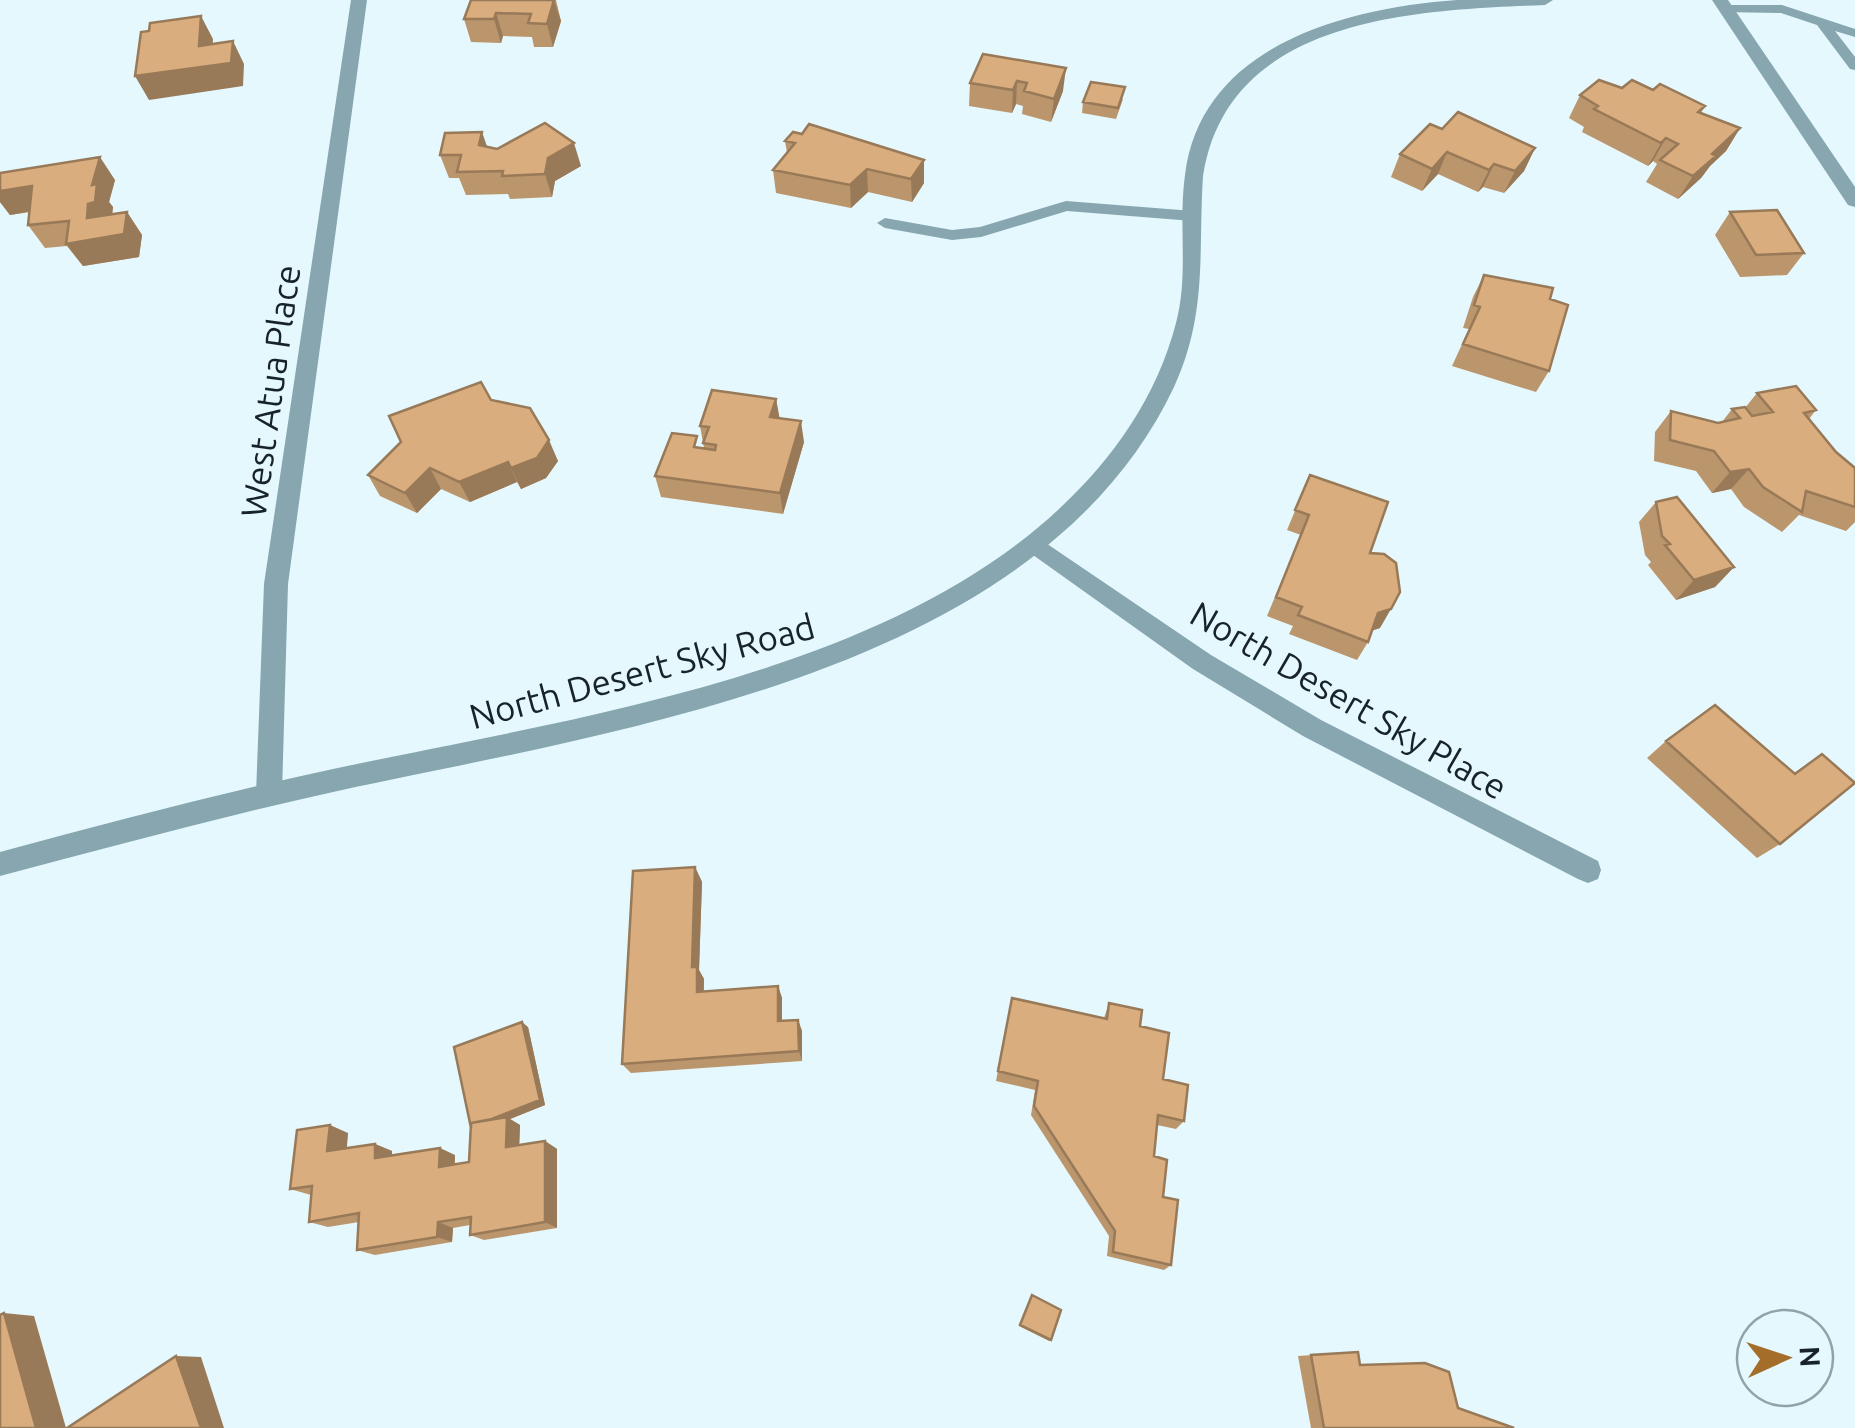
<svg xmlns="http://www.w3.org/2000/svg" width="1855" height="1428" font-family="Ubuntu,sans-serif">
	<rect width="100%" height="100%" fill="#e4f8fe"/>
	<g fill="none" stroke-linecap="round" stroke-linejoin="round">
		<!-- service -->
		<path fill="#87a6b0" fill-rule="evenodd" d="M1725 5H1782L1855 29V37L1835 31 1855 57V70L1850 69 1817 25 1781 13 1720 12V6Z
			M1066 201 1193 211 1201 216 1193 221 1067 211 981 237 952 240 885 228 877 223 885 218 952 230 980 227Z"/>
		<!-- minor -->
		<path fill="#87a6b0" fill-rule="evenodd" d="M351 0H367L288 584 282 794 278 802 269 806 260 802 256 794 264 584Z
			M1712 0H1728L1855 187V207L1848 205Z
			M1034 535 1211 655 1321 720 1598 861 1601 870 1598 879 1588 883 1578 879 1303 736 1193 669 1026 550 1023 544Z"/>
		<!-- tertiary -->
		<path fill="#87a6b0" fill-rule="evenodd" d="M1457 0H1553L1545 5C1417 10 1228 16 1203 176 1198 253 1208 313 1174 387 1039 673 618 730 342 790 227 815 114 846 0 876V852C111 822 221 793 333 769 567 719 879 677 1059 509 1114 458 1157 396 1176 323 1189 275 1178 225 1185 175 1201 45 1346 8 1457 0Z"/>
	</g>
	<!-- wall -->
	<path fill="#bb956c" d="M471 0H556L561 21 553 47H534L532 37 503 36 501 43 471 42 464 19Z
		M983 54 1063 91 1051 122 1022 114 1023 106 1016 104 1012 113 969 106 970 83Z
		M1622 88 1653 90 1705 106 1701 113 1740 128 1726 151 1710 166 1701 178 1678 199 1646 182 1657 164 1653 161 1648 166 1582 132 1584 127 1569 118 1580 95Z
		M1123 99 1116 119 1082 113 1083 102Z
		M1442 129 1535 148 1524 171 1504 193 1483 187 1478 192 1438 174 1422 191 1391 177 1400 154Z
		M785 141 924 183 912 202 868 192 851 208 776 193 773 170 787 153Z
		M487 147 581 166 555 181 552 197 510 199 508 194 466 195 459 178H449L440 155Z
		M0 173 115 180 109 202 113 207 112 214 127 212 142 235 139 257 83 266 67 246 45 248 28 225 30 212 10 215 0 202Z
		M1730 212 1804 253 1787 275 1740 277 1715 235Z
		M1484 275 1550 299 1549 371 1536 392 1452 366 1469 329 1463 328 1473 297Z
		M1757 393 1816 410 1809 419 1836 452 1855 468V522L1846 531 1799 515 1782 532 1744 507 1731 489 1712 493 1696 471 1654 461 1655 432 1671 411 1718 423 1722 422 1732 409 1745 408Z
		M776 399 779 418 804 442 783 514 661 497 655 476 700 448H704L700 426Z
		M491 400 558 461 546 478 521 489 517 482 470 502 441 489 417 513 380 496 368 475Z
		M1310 475 1370 553 1380 628 1372 630 1368 642 1357 660 1289 634 1293 626 1267 616 1301 535 1287 530Z
		M1656 502 1734 567 1715 587 1676 600 1648 565 1651 562 1645 555 1639 522Z
		M1666 741 1794 773 1822 754 1780 844 1757 858 1647 758Z
		M695 867 702 882 699 970 704 979V991L778 986 782 998V1021L798 1020 802 1031V1061L631 1073 622 1064Z
		M1012 998 1104 1018 1109 1003 1140 1026 1163 1079 1184 1121 1176 1129 1157 1125 1154 1156 1163 1197 1171 1265 1164 1270 1107 1256 1109 1236 1031 1115 1035 1090 996 1081Z
		M528 1027 545 1105 510 1119 520 1125 519 1145 545 1141 557 1149V1228L484 1240 470 1235V1225L453 1228 452 1242 375 1255 357 1250 359 1222 328 1227 309 1222 311 1195 290 1189 348 1133 346 1148 375 1144 392 1151V1156L455 1155V1164L469 1162Z
		M1032 1295 1051 1340 1049 1341 1019 1326Z
		M1358 1352 1360 1365 1458 1408 1514 1428H1311L1298 1356Z"/>
	<!-- shaded-wall -->
	<path fill="#987958" d="M554 0 561 21 553 47 547 24Z
		M496 13 503 36 501 43 494 19Z
		M201 16 213 39 211 65 233 41 244 64 243 86 149 100 135 76 199 46Z
		M1066 68 1063 91 1051 122 1054 99Z
		M1017 81 1016 104 1012 113 1013 90Z
		M1740 128 1726 151 1710 166 1701 178 1678 199 1693 176 1712 154Z
		M482 132 490 155 479 145Z
		M1666 138 1653 161 1648 166 1661 143Z
		M574 143 581 166 555 181 552 197 545 174 548 158Z
		M1535 148 1524 171 1504 193 1515 171Z
		M1447 152 1438 174 1422 191 1432 169Z
		M100 157 115 180 109 202 113 207 111 225 127 212 142 235 139 257 83 266 66 244 87 218 92 185Z
		M924 160V183L912 202 911 179Z
		M1494 164 1483 187 1478 192 1489 170Z
		M867 169 868 192 851 208 850 185Z
		M32 186 49 208 10 215 0 202V191Z
		M776 399 780 420 770 417Z
		M801 421 804 442 783 514 780 493Z
		M549 440 558 461 546 478 521 489 511 468Z
		M508 462 517 482 470 502 459 482Z
		M430 468 441 489 417 513 405 493Z
		M1749 469 1731 489 1712 493 1730 472Z
		M1734 567 1715 587 1676 600 1694 580Z
		M1391 609 1380 628 1368 632 1378 613Z
		M695 867 702 882 699 970 704 979 703 1003 697 992 692 967Z
		M778 986 782 998V1032L778 1021Z
		M798 1020 802 1031V1061L799 1051Z
		M522 1022 528 1027 545 1105 510 1119 520 1125 519 1155 478 1132Z
		M330 1125 348 1133 346 1159 327 1151Z
		M545 1141 557 1149V1228L545 1222Z
		M375 1144 392 1151 391 1166 375 1158Z
		M440 1148 455 1155 454 1174 439 1167Z
		M438 1222 453 1228 452 1242 437 1237Z
		M4 1313 34 1316 66 1428H36Z
		M176 1356 201 1357 224 1428H201Z"/>
	<!-- building -->
	<path fill="#d9ad7d" stroke="#987958" stroke-width="2.5" d="M471 0H554L547 24 528 23 531 14 496 13 494 19H464Z
		M201 16 199 46 233 41 231 63 135 76 141 32 149 31 150 23Z
		M983 54 1066 68 1054 99 1024 91 1027 83 1017 81 1013 90 970 83Z
		M1599 80 1622 88 1632 80 1653 90 1660 84 1705 106 1698 112 1740 128 1712 154 1716 156 1693 176 1660 160 1678 144 1666 138 1661 143 1594 109 1598 106 1580 95Z
		M1091 82 1125 87 1118 108 1083 102Z
		M1458 112 1535 148 1515 171 1494 164 1489 170 1447 152 1432 169 1400 154 1430 124 1442 129Z
		M545 123 574 143 548 158 545 174 502 176 503 171 457 172 461 155H440L445 133 482 132 479 145 497 149Z
		M809 124 924 160 911 179 867 169 850 185 773 170 795 143 785 141 793 132 802 134Z
		M100 157 92 185 97 184 95 202 88 204 87 218 127 212 124 234 66 244 69 221 28 225 32 186 0 191V173Z
		M1777 210 1804 253 1756 255 1730 212Z
		M1484 275 1553 288 1550 299 1568 305 1549 371 1463 344 1480 307 1474 305Z
		M481 382 491 400 530 408 549 440 537 458 511 468 508 462 459 482 430 468 405 493 368 475 401 442 389 416Z
		M1796 386 1816 410 1804 413 1836 452 1855 468V507L1806 491 1802 512 1763 487 1749 469 1730 472 1714 451 1670 440 1671 411 1718 423 1740 418 1732 409 1745 407 1752 416 1773 412 1757 393Z
		M712 390 776 399 770 417 801 421 780 493 655 476 672 433 697 436 694 447 715 450 716 445 703 443 709 427 700 426Z
		M1310 475 1388 502 1370 553 1384 554 1396 563 1400 592 1391 609 1378 613 1368 642 1298 615 1302 607 1276 597 1309 515 1295 510Z
		M1677 497 1734 567 1694 580 1665 545 1670 544 1662 536 1656 502Z
		M1715 705 1795 774 1822 754 1855 783 1780 844 1666 741Z
		M695 867 692 967H697V992L778 986V1021L798 1020 799 1051 622 1064 633 871Z
		M1012 998 1107 1019 1109 1003 1142 1010 1140 1026 1169 1033 1163 1079 1188 1085 1184 1121 1158 1115 1154 1156 1167 1160 1163 1197 1178 1200 1171 1265 1113 1252 1115 1231 1034 1106 1038 1081 998 1071Z
		M522 1022 540 1100 492 1119 471 1123V1128L454 1047Z
		M507 1117 506 1147 545 1141V1222L470 1235 471 1217 438 1222 437 1237 357 1250 359 1213 309 1222 312 1186 290 1189 297 1130 330 1125 327 1151 375 1144V1158L440 1148 439 1167 469 1162 471 1123Z
		M1032 1295 1061 1310 1051 1340 1020 1325Z
		M4 1313 36 1428H0V1315Z
		M1358 1352 1360 1365 1425 1363 1449 1372 1458 1408 1514 1428H1324L1311 1355Z
		M176 1356 201 1428H67Z"/>
	<g text-anchor="middle" dominant-baseline="central" stroke-width="8" stroke-linejoin="round" paint-order="stroke">
		<!-- street labels -->
		<g font-size="35" fill="#172328" stroke="#e4f8fe">
			<text transform="translate(270 391) rotate(-82)">West Atua Place</text>
			<text transform="translate(642 671) rotate(-15)">North Desert Sky Road</text>
			<text transform="translate(1349 700) rotate(30)">North Desert Sky Place</text>
		</g>
	</g>
	<!-- north arrow -->
	<g transform="translate(1785 1358) rotate(87)"><circle r="48" fill="#e4f8fe" stroke="#92a3a8" stroke-width="2.5"/>
	<path d="M0-8L18 38L0 25L-18 38Z" fill="#a46d29"/>
	<text y="-15" font-size="28" font-weight="bold" text-anchor="middle" fill="#172328">N</text>
	</g>
</svg>
